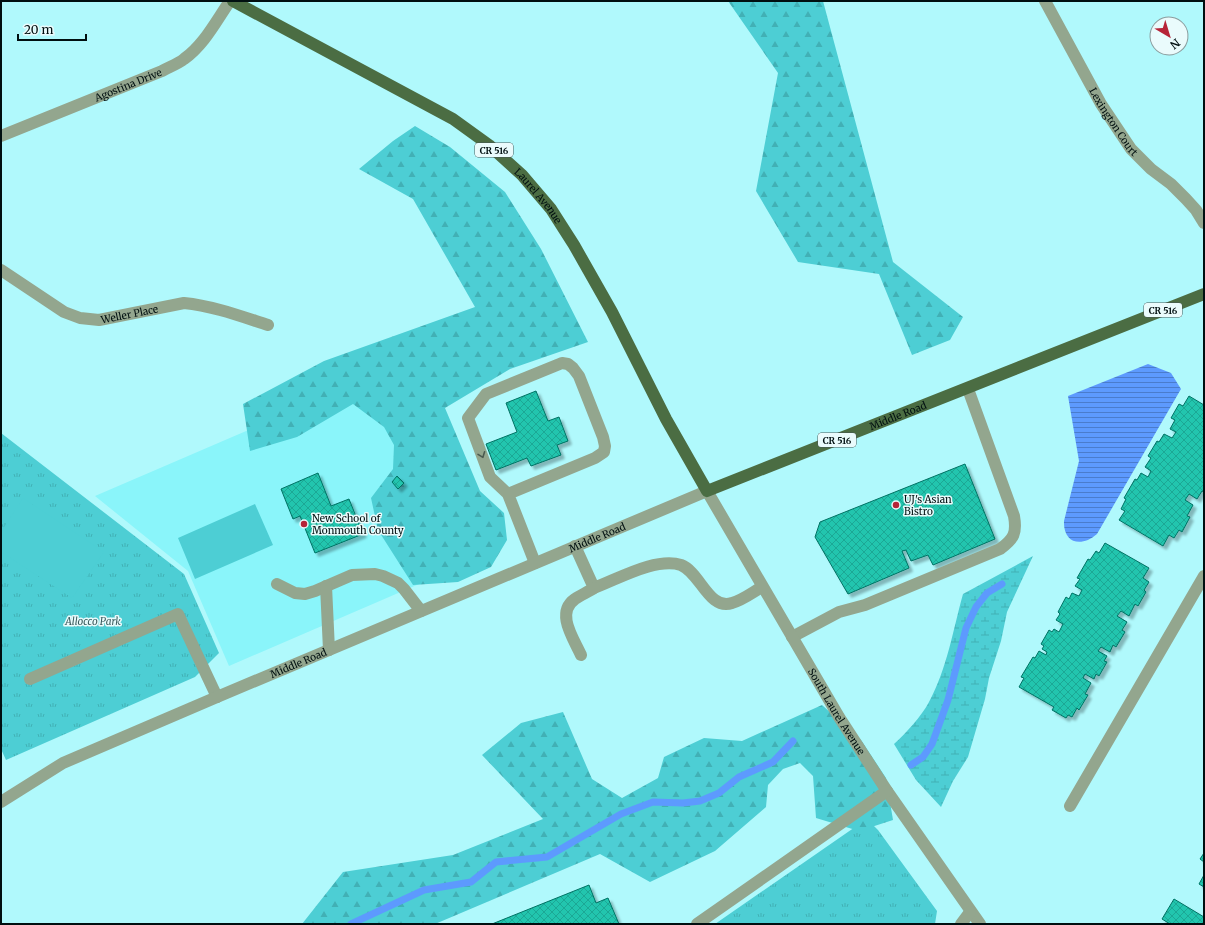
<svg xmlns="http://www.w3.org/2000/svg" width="1205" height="925" font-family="Merriweather,serif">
	<defs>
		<pattern id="grass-tufts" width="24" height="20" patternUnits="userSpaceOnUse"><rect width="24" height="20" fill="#4dced4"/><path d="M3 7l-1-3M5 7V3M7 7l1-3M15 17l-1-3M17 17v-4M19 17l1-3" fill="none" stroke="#41b0b5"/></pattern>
		<pattern id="forest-firs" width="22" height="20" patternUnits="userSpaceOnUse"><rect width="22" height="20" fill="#4dced4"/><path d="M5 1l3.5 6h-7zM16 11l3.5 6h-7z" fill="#41b0b5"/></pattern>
		<pattern id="wetland-marsh" width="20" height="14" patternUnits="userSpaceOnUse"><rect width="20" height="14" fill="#4dced4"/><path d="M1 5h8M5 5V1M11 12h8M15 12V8" fill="none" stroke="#41b0b5"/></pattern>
		<pattern id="water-rules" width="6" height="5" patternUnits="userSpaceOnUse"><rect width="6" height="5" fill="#5d9afe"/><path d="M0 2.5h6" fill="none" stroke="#4a7ccc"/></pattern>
		<pattern id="building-cross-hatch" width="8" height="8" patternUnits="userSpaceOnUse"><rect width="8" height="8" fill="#21c5ae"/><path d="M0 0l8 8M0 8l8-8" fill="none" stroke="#1ca895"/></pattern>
		<filter id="shadow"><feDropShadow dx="3.5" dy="3.5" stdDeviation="1" flood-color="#0004"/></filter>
	</defs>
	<rect width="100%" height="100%" fill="#b0f9fc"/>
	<!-- built -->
	<path fill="#8af5fa" d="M409 361 491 553 229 666 188 571 95 496Z"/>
	<!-- grass -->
	<path fill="url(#grass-tufts)" d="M1 433 184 574 219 653 195 677 6 760 1 749Z
		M871 823 878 830 937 911 935 924H715L858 825Z"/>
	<!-- forest -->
	<path fill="url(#forest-firs)" d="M728 1H823L893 262 963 317 950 340 912 355 879 274 798 262 756 191 778 73Z
		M415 126 450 147 505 192 541 249 588 342 510 369 445 408 480 491 504 513 507 540 491 567 458 582 413 585 378 530 371 498 393 469 394 445 384 427 353 404 297 437 250 451 243 404 324 361 475 307 413 199 359 169 393 141Z
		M822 705 861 740 886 778 893 820 859 831 816 818 813 776 800 763 783 769 768 785 766 807 715 851 650 882 600 854 435 924H302L343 872 453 855 543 819 482 755 521 723 563 712 592 779 622 798 658 778 664 757 704 738 742 741Z"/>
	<!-- wetland -->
	<path fill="url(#wetland-marsh)" d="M1033 556 1007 612 1001 641 989 678 985 699 968 757 953 781 941 807 916 780 894 744C906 733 921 717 929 702 947 669 953 630 963 594Z"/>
	<!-- pitch -->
	<path fill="#4dced4" d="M23 498 104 552 72 598 1 552V532Z
		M255 504 273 545 195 579 178 538Z"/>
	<!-- water -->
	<path fill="url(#water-rules)" d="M1148 364 1171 373 1181 389 1097 534C1081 548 1063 543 1064 521L1079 461 1068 396Z"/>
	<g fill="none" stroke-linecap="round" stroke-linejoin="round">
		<!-- stream -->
		<path stroke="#5d9afe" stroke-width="7" d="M911 765 923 757 932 744 948 700 966 628 976 607 987 593 1002 584
			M351 924 424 890 471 882 496 862 547 857 621 814 653 802 683 803 700 801 719 793 739 777 773 762 793 741"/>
	</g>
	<!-- building -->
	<path fill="url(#building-cross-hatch)" stroke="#007263" filter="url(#shadow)" d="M536 391 548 421 559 417 568 441 557 445 561 455 531 466 527 458 496 470 486 444 517 432 506 403Z
		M1189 396 1204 405V492L1202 491 1197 499 1189 494 1185 500 1193 505 1187 516 1190 517 1182 532 1179 530 1174 538 1169 535 1163 546 1119 520 1125 511 1121 509 1126 499 1124 498 1135 479 1137 480 1141 473 1148 477 1151 471 1145 467 1151 458 1148 456 1157 441 1159 442 1164 434 1172 438 1176 432 1170 429 1175 420 1171 418 1179 404 1183 406Z
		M965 464 995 539 933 565 928 555 911 561 906 550 902 551 909 568 848 594 815 537 820 522Z
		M318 473 331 506 349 499 363 534 315 553 300 516 293 519 281 489Z
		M397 476 404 483 398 489 392 482Z
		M1105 543 1149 568 1143 578 1149 582 1144 590 1146 592 1138 606 1135 604 1129 616 1121 611 1117 616 1127 622 1122 630 1125 632 1116 647 1113 645 1110 652 1101 647 1098 651 1107 656 1104 661 1107 662 1099 676 1096 674 1094 679 1085 674 1083 678 1091 683 1085 694 1088 695 1079 710 1077 708 1072 717 1068 715 1066 718 1052 710 1054 707 1019 687 1024 678 1021 677 1033 657 1035 658 1039 651 1046 655 1047 652 1042 649 1044 646 1041 644 1049 630 1052 632 1054 629 1059 632 1063 624 1056 620 1060 614 1058 612 1066 597 1069 599 1072 593 1079 596 1082 590 1075 586 1080 579 1077 578 1088 559 1090 560 1096 551 1099 553Z
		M1204 853V862L1200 859Z
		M1204 875V887L1199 884Z
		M589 885 596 903 608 898 619 924H492Z
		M1174 899 1204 917V924H1170L1162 919Z"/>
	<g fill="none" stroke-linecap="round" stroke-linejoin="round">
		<!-- minor -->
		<g stroke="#93a68e" stroke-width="12">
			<path id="s1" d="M1045 1 1101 104 1131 149 1151 169 1171 184 1186 199 1196 210 1204 223"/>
			<path id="s2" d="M1 136 162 71C169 67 178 64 184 59 204 45 216 21 230 1"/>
			<path id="s3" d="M1 270 64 312 80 318 99 320 184 303C213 306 240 316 268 325"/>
			<path d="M508 494 595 458 604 452 605 446 603 437 579 376 573 368 568 364 562 363 486 394 468 418 490 477 508 494 535 563"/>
			<path d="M575 546 594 588C618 579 656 557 681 565 700 572 709 611 732 603 743 600 753 592 762 587"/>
			<path d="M277 584 295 593 305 594 315 591 352 575 375 574 383 576 398 583 404 589 421 611"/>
			<path d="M326 586 329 650"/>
			<path d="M792 637 839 612 865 605 1000 549C1014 539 1017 533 1014 516L968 389"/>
			<path d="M581 655C574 639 555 613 575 599 581 595 588 592 594 588"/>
			<path d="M30 679 178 614 217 697"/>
			<path id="s4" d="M1 802 63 763 217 697 707 491 839 717 887 791 980 924"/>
			<path d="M1070 806 1204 576"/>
			<path d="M697 924 887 791"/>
			<path d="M961 924 970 912"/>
		</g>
		<!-- major -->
		<path stroke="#4b6d43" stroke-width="12" id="s5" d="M233 1 453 119 489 145 522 175 551 209 574 245 612 312 666 419 707 491 1204 294"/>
	</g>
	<!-- one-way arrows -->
	<defs><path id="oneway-chevron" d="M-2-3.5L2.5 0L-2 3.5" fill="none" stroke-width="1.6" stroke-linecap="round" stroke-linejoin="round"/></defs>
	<use stroke="#4a5a4f" href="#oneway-chevron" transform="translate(482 455) rotate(69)"/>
	<!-- markers -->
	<g fill="#b62438" stroke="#eafbfc" stroke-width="1.5">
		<circle cx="896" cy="505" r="4"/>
		<circle cx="304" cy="524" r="4"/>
	</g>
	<g text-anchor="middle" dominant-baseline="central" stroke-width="3" stroke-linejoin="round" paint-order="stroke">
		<!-- shield labels -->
		<g fill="#eafbfc" stroke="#465657" stroke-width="1">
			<rect x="475" y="143" width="38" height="14" rx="3"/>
			<rect x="1144" y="303" width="38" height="14" rx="3"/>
			<rect x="818" y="433" width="38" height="14" rx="3"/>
		</g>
		<g font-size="9" font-weight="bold" fill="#000f10">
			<text x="494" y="150">CR 516</text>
			<text x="1163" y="310">CR 516</text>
			<text x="837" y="440">CR 516</text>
		</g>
		<!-- street labels -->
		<g font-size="10" fill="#000f10" stroke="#eafbfc">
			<text stroke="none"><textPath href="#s2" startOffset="137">Agostina Drive</textPath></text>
			<text stroke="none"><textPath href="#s1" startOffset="139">Lexington Court</textPath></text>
			<text stroke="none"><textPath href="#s5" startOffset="365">Laurel Avenue</textPath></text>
			<text stroke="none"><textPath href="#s3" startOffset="143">Weller Place</textPath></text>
			<text stroke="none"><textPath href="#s5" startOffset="911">Middle Road</textPath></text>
			<text stroke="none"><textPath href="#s4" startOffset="653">Middle Road</textPath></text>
			<text stroke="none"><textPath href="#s4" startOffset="329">Middle Road</textPath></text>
			<text stroke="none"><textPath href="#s4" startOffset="1028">South Laurel Avenue</textPath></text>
		</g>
		<!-- poi labels -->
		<g font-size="10" fill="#000f10" stroke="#eafbfc" text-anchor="start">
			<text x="904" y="499">UJ's Asian<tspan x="904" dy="12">Bistro</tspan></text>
			<text x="312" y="518">New School of<tspan x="312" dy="12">Monmouth County</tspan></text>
		</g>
		<!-- park labels -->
		<g font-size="10" font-style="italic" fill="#38595b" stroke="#eafbfc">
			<text x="93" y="621">Allocco Park</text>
		</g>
	</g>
	<!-- border -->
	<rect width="1205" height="925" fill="none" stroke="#000f10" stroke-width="4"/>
	<!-- north arrow -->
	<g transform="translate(1169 36) rotate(142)"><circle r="19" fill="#eafbfc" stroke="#8c9d9e"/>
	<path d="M0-3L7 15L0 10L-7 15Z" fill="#b62438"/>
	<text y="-6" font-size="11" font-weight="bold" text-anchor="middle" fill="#000f10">N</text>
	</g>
	<!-- scale -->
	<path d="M18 34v6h68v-6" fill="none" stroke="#000f10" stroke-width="2"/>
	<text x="24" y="34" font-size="12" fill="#000f10" stroke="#eafbfc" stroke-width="3" paint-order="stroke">20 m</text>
</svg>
